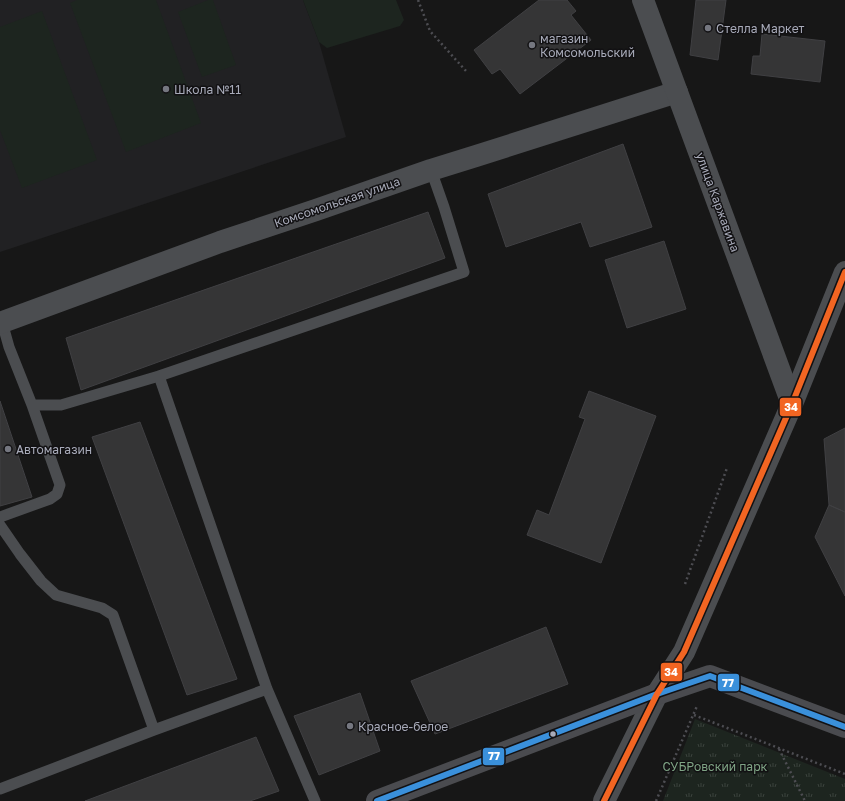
<svg xmlns="http://www.w3.org/2000/svg" width="845" height="801" font-family="'Golos Text',sans-serif">
	<defs>
		<pattern id="park-tufts" width="24" height="20" patternUnits="userSpaceOnUse"><rect width="24" height="20" fill="#1d251f"/><path d="M3 7l-1-3M5 7V3M7 7l1-3M15 17l-1-3M17 17v-4M19 17l1-3" fill="none" stroke="#3b423d"/></pattern>
	</defs>
	<rect width="100%" height="100%" fill="#171717"/>
	<!-- built -->
	<path fill="#212123" d="M0 0H303L319 42 346 137 0 252Z"/>
	<!-- park -->
	<path fill="url(#park-tufts)" d="M695 719 845 779V801H663Z"/>
	<!-- garden -->
	<path fill="#1d251f" d="M77 0H156L201 123 126 152 70 3Z
		M208 0H213L236 65 202 77 178 12Z
		M303 0H396L404 20 400 26 327 48 319 42Z
		M42 11 97 160 22 188 0 130V27Z"/>
	<!-- building -->
	<path fill="#353536" stroke="#404043" d="M539 0H567L576 11 571 15 591 40 520 94 500 69 492 74 474 50Z
		M696 0H726L718 60 690 55Z
		M762 34 825 41 820 82 751 74 753 56H760Z
		M623 144 652 227 590 247 581 222 506 247 488 194Z
		M428 212 445 258 81 390 66 338Z
		M664 241 686 309 627 328 605 260Z
		M589 391 656 416 601 563 527 535 537 510 549 515 585 419 579 417Z
		M0 401 32 497 0 506Z
		M140 422 237 679 187 695 92 437Z
		M845 428V512L829 505 824 439Z
		M829 505 845 512V596L815 537Z
		M546 627 568 684 435 734 411 681Z
		M360 693 380 751 319 775 294 716Z
		M256 737 279 791 250 801H85Z"/>
	<g fill="none" stroke-linecap="round" stroke-linejoin="round">
		<!-- path -->
		<path stroke="#4d4d52" stroke-width="2.5" stroke-dasharray="2 3" stroke-linecap="butt" d="M418 0 430 31 466 71
			M685 584 727 468
			M694 715 845 774
			M779 749 805 801
			M656 801 697 706"/>
		<!-- service -->
		<path stroke="#4b4d50" stroke-width="11" d="M2 322 9 347 32 405H61L159 376 267 689 315 801
			M159 376 464 272 444 207 431 170
			M0 517 50 499 57 494 60 485 32 405
			M0 525 20 554 41 581 56 595 102 608 113 615 154 730
			M0 789 154 730 267 689"/>
		<!-- minor -->
		<path stroke="#4b4d50" stroke-width="22" d="M0 323 220 242 316 210 431 170 476 156 677 92
			M604 801 657 694 684 652 792 404 845 272"/>
		<!-- tertiary -->
		<path stroke="#4b4d50" stroke-width="22" d="M643 0 792 404"/>
		<!-- secondary -->
		<path stroke="#4a4b4f" stroke-width="22" d="M377 801 657 694 710 676 845 727"/>
		<defs>
			<path id="bus-1" d="M377 801 657 694 710 676 845 727"/>
			<path id="bus-2" d="M604 801 657 694 684 652 792 404 845 272"/>
		</defs>
		<!-- bus-1 casing -->
		<use href="#bus-1" stroke="#121113" stroke-width="9"/>
		<!-- bus-2 casing -->
		<use href="#bus-2" stroke="#121113" stroke-width="9"/>
		<!-- bus-1 -->
		<use href="#bus-1" stroke="#3a90db" stroke-width="6"/>
		<!-- bus-2 -->
		<use href="#bus-2" stroke="#f26522" stroke-width="6"/>
	</g>
	<!-- markers -->
	<g fill="#757780" stroke="#121113" stroke-width="1.5">
		<circle cx="708" cy="28" r="4"/>
		<circle cx="532" cy="45" r="4"/>
		<circle cx="166" cy="89" r="4"/>
		<circle cx="8" cy="449" r="4"/>
		<circle cx="350" cy="726" r="4"/>
	</g>
	<circle fill="#a8abb9" stroke="#121113" stroke-width="1.5" cx="553" cy="734" r="3.5"/>
	<g text-anchor="middle" dominant-baseline="central" stroke-width="3" stroke-linejoin="round" paint-order="stroke">
		<!-- poi labels -->
		<g font-size="12" fill="#a8abb9" stroke="#121113" text-anchor="start">
			<text x="716" y="28">Стелла Маркет</text>
			<text x="540" y="38">магазин<tspan x="540" dy="14">Комсомольский</tspan></text>
			<text x="174" y="89">Школа №11</text>
			<text x="16" y="449">Автомагазин</text>
			<text x="358" y="726">Красное-белое</text>
		</g>
		<!-- street labels -->
		<g font-size="12" fill="#a8abb9" stroke="#121113">
			<text transform="translate(337 202) rotate(-19)">Комсомольская улица</text>
			<text transform="translate(718 202) rotate(70)">улица Каржавина</text>
		</g>
		<!-- park labels -->
		<g font-size="12" fill="#7fa485" stroke="#121113">
			<text x="715" y="766">СУБРовский парк</text>
		</g>
	</g>
	<g stroke="#121113" stroke-width="1.5">
		<rect x="779" y="397" width="23" height="20" rx="4" fill="#f26522"/>
		<rect x="660" y="662" width="23" height="20" rx="4" fill="#f26522"/>
		<rect x="717" y="673" width="23" height="19" rx="4" fill="#3a90db"/>
		<rect x="482" y="747" width="23" height="19" rx="4" fill="#3a90db"/>
	</g>
	<g font-size="11" text-anchor="middle" font-weight="bold" fill="#fff">
		<text x="791" y="411">34</text>
		<text x="671" y="676">34</text>
		<text x="728" y="687">77</text>
		<text x="494" y="760">77</text>
	</g>
</svg>
